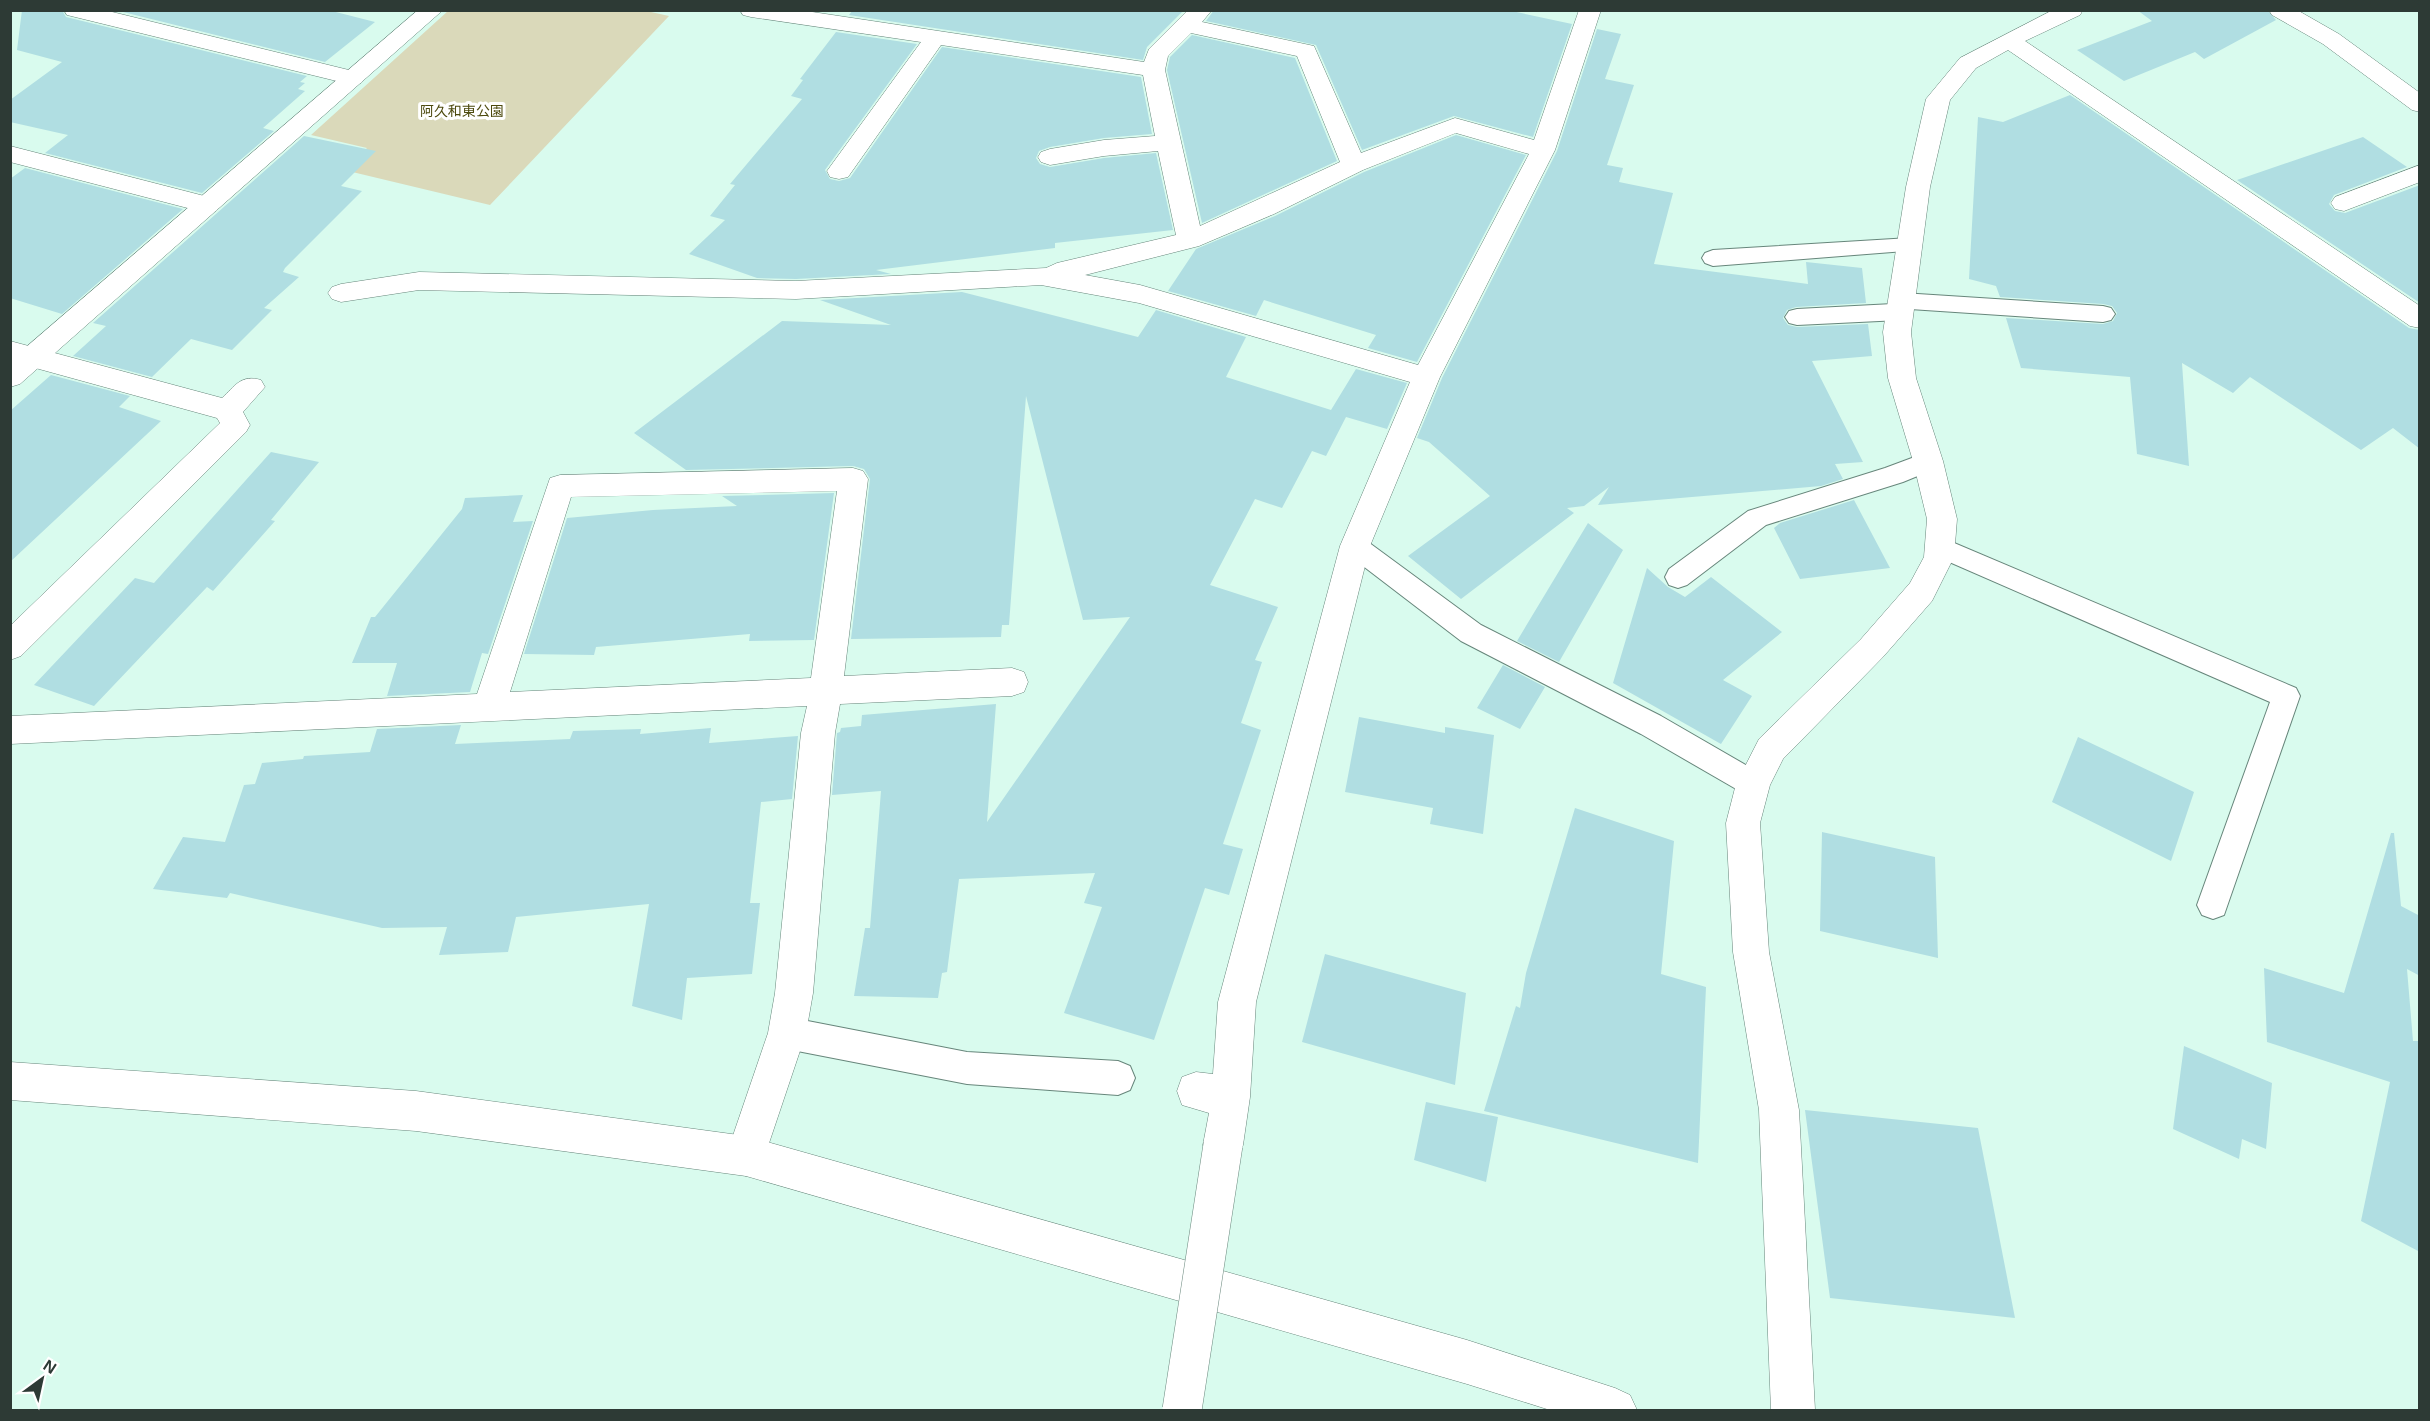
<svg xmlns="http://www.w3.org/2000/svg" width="2430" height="1421" font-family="Helvetica,'Noto Sans JP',sans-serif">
	<rect width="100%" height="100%" fill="#d9fbee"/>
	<!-- green -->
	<path fill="#dad9ba" d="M642 10 669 16 490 205 344 170 367 148 311 135 448 11Z"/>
	<!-- building -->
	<path fill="#b0dee2" d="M22 10H62L66 17 307 76 300 82 305 83 298 89 305 91 263 128 274 131 202 193 45 153 68 135 10 122V100L62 62 17 50Z
		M115 10H328L375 22 325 62Z
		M853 10H1184L1147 47 1143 60 849 15Z
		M1214 10H1507L1572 24 1533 137 1454 116 1362 150 1316 45 1206 21Z
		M2137 10H2267L2276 20 2204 59 2195 52 2124 81 2077 50 2152 21Z
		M1597 29 1621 34 1605 79 1634 85 1607 165 1623 168 1619 182 1673 193 1654 264 1808 284 1806 262 1862 268 1866 303 1796 307 1787 310 1783 318 1788 325 1797 327 1868 324 1872 356 1812 361 1863 462 1835 464 1843 479 1821 486 1598 505 1609 487 1584 506 1567 508 1574 513 1461 599 1408 556 1490 496 1429 442 1417 438 1442 378 1557 151Z
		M836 32 917 44 825 170 830 179 839 181 850 178 942 47 1141 77 1152 134 1104 138 1050 147 1039 151 1036 158 1040 164 1050 167 1104 158 1156 153 1173 230 1055 243V248L876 270 891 274 796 279 757 278 689 254 725 220 710 216 735 185 730 184 802 99 791 96 803 80 800 79Z
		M1192 35 1295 58 1337 161 1202 223 1167 70 1170 57Z
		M2070 95 2409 328 2420 330V449L2393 428 2361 450 2250 377 2233 393 2182 363 2189 466 2137 454 2130 377 2021 368 2006 318 2103 324 2113 321 2117 313 2112 306 2103 304 2000 297 1996 286 1969 279 1978 117 2003 122Z
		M1456 135 1526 155 1417 362 1368 348 1376 335 1264 300 1256 316 1168 291 1196 249 1275 216 1364 172Z
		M304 136 376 151 341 186 362 191 285 268 283 272 299 277 264 308 272 310 232 350 191 339 152 377 73 356 106 326 93 323Z
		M2363 137 2407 167 2334 195 2329 204 2335 211 2345 213 2420 185V303L2237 180Z
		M25 168 183 209 62 314 10 298V179Z
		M962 292 1138 337 1156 310 1246 337 1226 377 1331 410 1356 369 1407 383 1387 429 1346 417 1326 456 1312 451 1282 508 1255 499 1210 585 1278 607 1255 660 1262 662 1241 723 1261 730 1223 844 1243 849 1229 895 1205 888 1154 1040 1064 1013 1102 907 1084 903 1095 873 959 879 947 972 942 973 938 998 854 996 865 928H870L881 791 832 795 837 733 840 732 841 728 861 726 862 715 996 704 987 822 1130 617 1083 620 1026 396 1009 625H1002L1001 637 851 639 870 479 864 469 853 466 686 470 634 433 782 321 891 325 820 300Z
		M51 375 130 396 119 407 161 421 10 562V411Z
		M271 452 319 462 271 520 275 521 213 591 207 587 94 706 34 685 135 578 154 583Z
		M834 493 814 640 749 641 750 634 596 647 594 655 524 654 567 518 653 510 737 506 722 496Z
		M523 495 513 522 533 521 488 654 482 653 470 692 387 696 397 663H352L371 617H375L462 509 465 498Z
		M1854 500 1890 568 1800 579 1774 528 1780 523Z
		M1588 523 1623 550 1559 662 1517 641Z
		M1647 568 1668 587 1685 597 1711 577 1782 632 1723 680 1752 696 1721 744 1613 683Z
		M1503 665 1545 687 1520 729 1477 708Z
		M1359 717 1445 733V727L1494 735 1483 834 1430 824 1433 808 1345 792Z
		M461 725 455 744 570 739 573 731 641 729 640 734 711 728 709 743 798 736 792 799 761 802 750 903H760L752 974 687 978 682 1020 632 1006 649 904 516 917 508 952 439 955 447 927 382 928 230 893 227 898 153 889 183 837 225 842 244 785 255 784 262 763 303 759 304 756 370 752 377 729Z
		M2078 737 2194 792 2171 861 2052 802Z
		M1575 808 1674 841 1661 974 1706 987 1698 1163 1484 1111 1516 1006 1520 1008 1526 973Z
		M1822 832 1935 857 1938 958 1820 931Z
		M2391 833H2394L2401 906 2420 916V976L2407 969 2413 1041H2420V1252L2361 1221 2390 1082 2267 1042 2264 968 2344 993Z
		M1325 954 1466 993 1455 1085 1302 1042Z
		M2184 1046 2272 1083 2266 1149 2242 1139 2239 1159 2173 1129Z
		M1426 1102 1498 1117 1486 1182 1414 1160Z
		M1805 1110 1978 1128 2015 1318 1830 1298Z"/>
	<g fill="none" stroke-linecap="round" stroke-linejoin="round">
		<defs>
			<path id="service" d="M1910 238 1918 240 1921 245 1918 250 1713 266 1705 263 1702 258 1705 253 1713 250Z
				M1902 293 2103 306 2111 308 2115 314 2111 320 2103 322 1910 309 1912 312 1908 318 1900 320 1797 325 1789 323 1785 317 1789 311 1797 309 1893 304 1890 301 1894 295Z
				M1928 452 1937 454 1941 461 1937 468 1903 482 1766 525 1687 585 1678 588 1669 585 1665 577 1669 569 1748 511 1885 468Z
				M1355 536 1364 539 1481 625 1661 716 1763 775 1768 784 1763 793 1753 797 1743 793 1641 734 1461 641 1346 553 1342 546 1346 539Z
				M1940 537 2296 688 2300 696 2224 915 2213 919 2202 915 2197 905 2270 702 1931 554 1927 547 1931 540Z
				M787 1017 967 1052 1118 1061 1130 1066 1135 1078 1130 1090 1118 1095 967 1084 787 1049 775 1044 771 1033 775 1022Z"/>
			<path id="minor" d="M64 10H104L361 73 365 78 361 83 353 85 67 15Z
				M740 10H799L1144 62 1149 49 1188 10H1212L1202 22 1314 46 1361 153 1455 118 1534 140 1579 10H1601L1555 150 1440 377 1370 546 1256 1002 1250 1097 1243 1145 1237 1159 1223 1165 1209 1159 1203 1145 1209 1113 1182 1105 1177 1091 1182 1077 1196 1072 1213 1074 1218 1002 1340 546 1410 382 1139 303 1041 285 796 299 419 290 341 302 332 299 328 293 332 287 341 284 419 272 796 281 1046 268 1057 263 1176 235 1158 151 1104 156 1050 165 1041 162 1038 157 1041 152 1050 149 1104 140 1155 136 1143 75 941 45 848 177 839 179 830 177 827 171 921 42 751 17 743 15ZM1191 33 1297 56 1340 162 1200 226 1165 70 1168 56ZM1456 133 1529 154 1418 365 1140 285 1085 275 1199 246 1274 214 1363 170Z
				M2053 10H2083L2080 15 2025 41 2420 306V328L2410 326 2008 50 1976 68 1950 100 1930 187 1911 332 1916 378 1943 461 1957 519 1954 557 1932 601 1883 657 1783 759 1770 785 1760 823 1769 952 1799 1110 1815 1410H1771L1759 1110 1733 952 1726 823 1736 784 1759 739 1861 639 1910 583 1924 557 1927 519 1913 461 1888 378 1883 332 1906 187 1926 99 1960 58Z
				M2269 10H2297L2339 34 2420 93V112L2412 110 2323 44 2272 15Z
				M10 146 216 199 220 205 216 211 207 213 10 162Z
				M2420 165V182L2344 211 2335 209 2331 203 2335 197Z
				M10 341 222 398C235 386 241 374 261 380L265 387 243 412 250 425 246 432 21 656 10 660V626L220 423 217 418 10 361Z
				M853 468 863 471 868 479 844 676 1012 668 1024 672 1028 682 1024 692 1012 696 840 704 835 733 813 993 806 1033 760 1170 746 1176 732 1170 726 1156 768 1033 775 993 801 733 807 706 10 744V716L477 694 550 478 560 475ZM837 491 811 678 510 692 571 497Z"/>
			<path id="tertiary" d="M418 10H443L20 384 10 387V361Z
				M10 1062 416 1091 746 1136 1467 1340 1615 1388 1630 1395 1637 1410H1550L1467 1384 746 1176 416 1131 10 1100Z"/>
		</defs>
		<!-- service casing -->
		<use href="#service" stroke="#67867b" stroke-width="2"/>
		<!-- minor casing -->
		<use href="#minor" stroke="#67867b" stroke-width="1"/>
		<!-- tertiary casing -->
		<use href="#tertiary" stroke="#67867b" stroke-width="1"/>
		<!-- service -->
		<use href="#service" fill="#fff" fill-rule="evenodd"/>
		<!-- minor -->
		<use href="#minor" fill="#fff" fill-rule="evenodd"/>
		<!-- tertiary -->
		<use href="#tertiary" fill="#fff" fill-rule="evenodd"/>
		<defs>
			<path id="minor-bridge" d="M1182 1410 1223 1145"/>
		</defs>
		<!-- minor-bridge casing -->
		<use href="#minor-bridge" stroke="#67867b" stroke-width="40" stroke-linecap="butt"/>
		<!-- minor-bridge -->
		<use href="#minor-bridge" stroke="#fff" stroke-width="39"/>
	</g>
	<g text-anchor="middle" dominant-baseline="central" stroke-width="6" stroke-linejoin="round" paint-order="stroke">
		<!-- far-park labels -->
		<g font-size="14" fill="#4d4a0e" stroke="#fff">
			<text x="462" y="111">阿久和東公園</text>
		</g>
	</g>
	<!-- border -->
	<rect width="2430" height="1421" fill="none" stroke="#2d3a35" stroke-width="24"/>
	<!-- north arrow -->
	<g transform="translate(42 1379) rotate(33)" stroke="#ffffff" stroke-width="4.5" paint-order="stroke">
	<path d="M0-4.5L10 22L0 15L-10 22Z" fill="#2d3a35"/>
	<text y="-9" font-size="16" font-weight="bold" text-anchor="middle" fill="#2d3a35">N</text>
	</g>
</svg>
